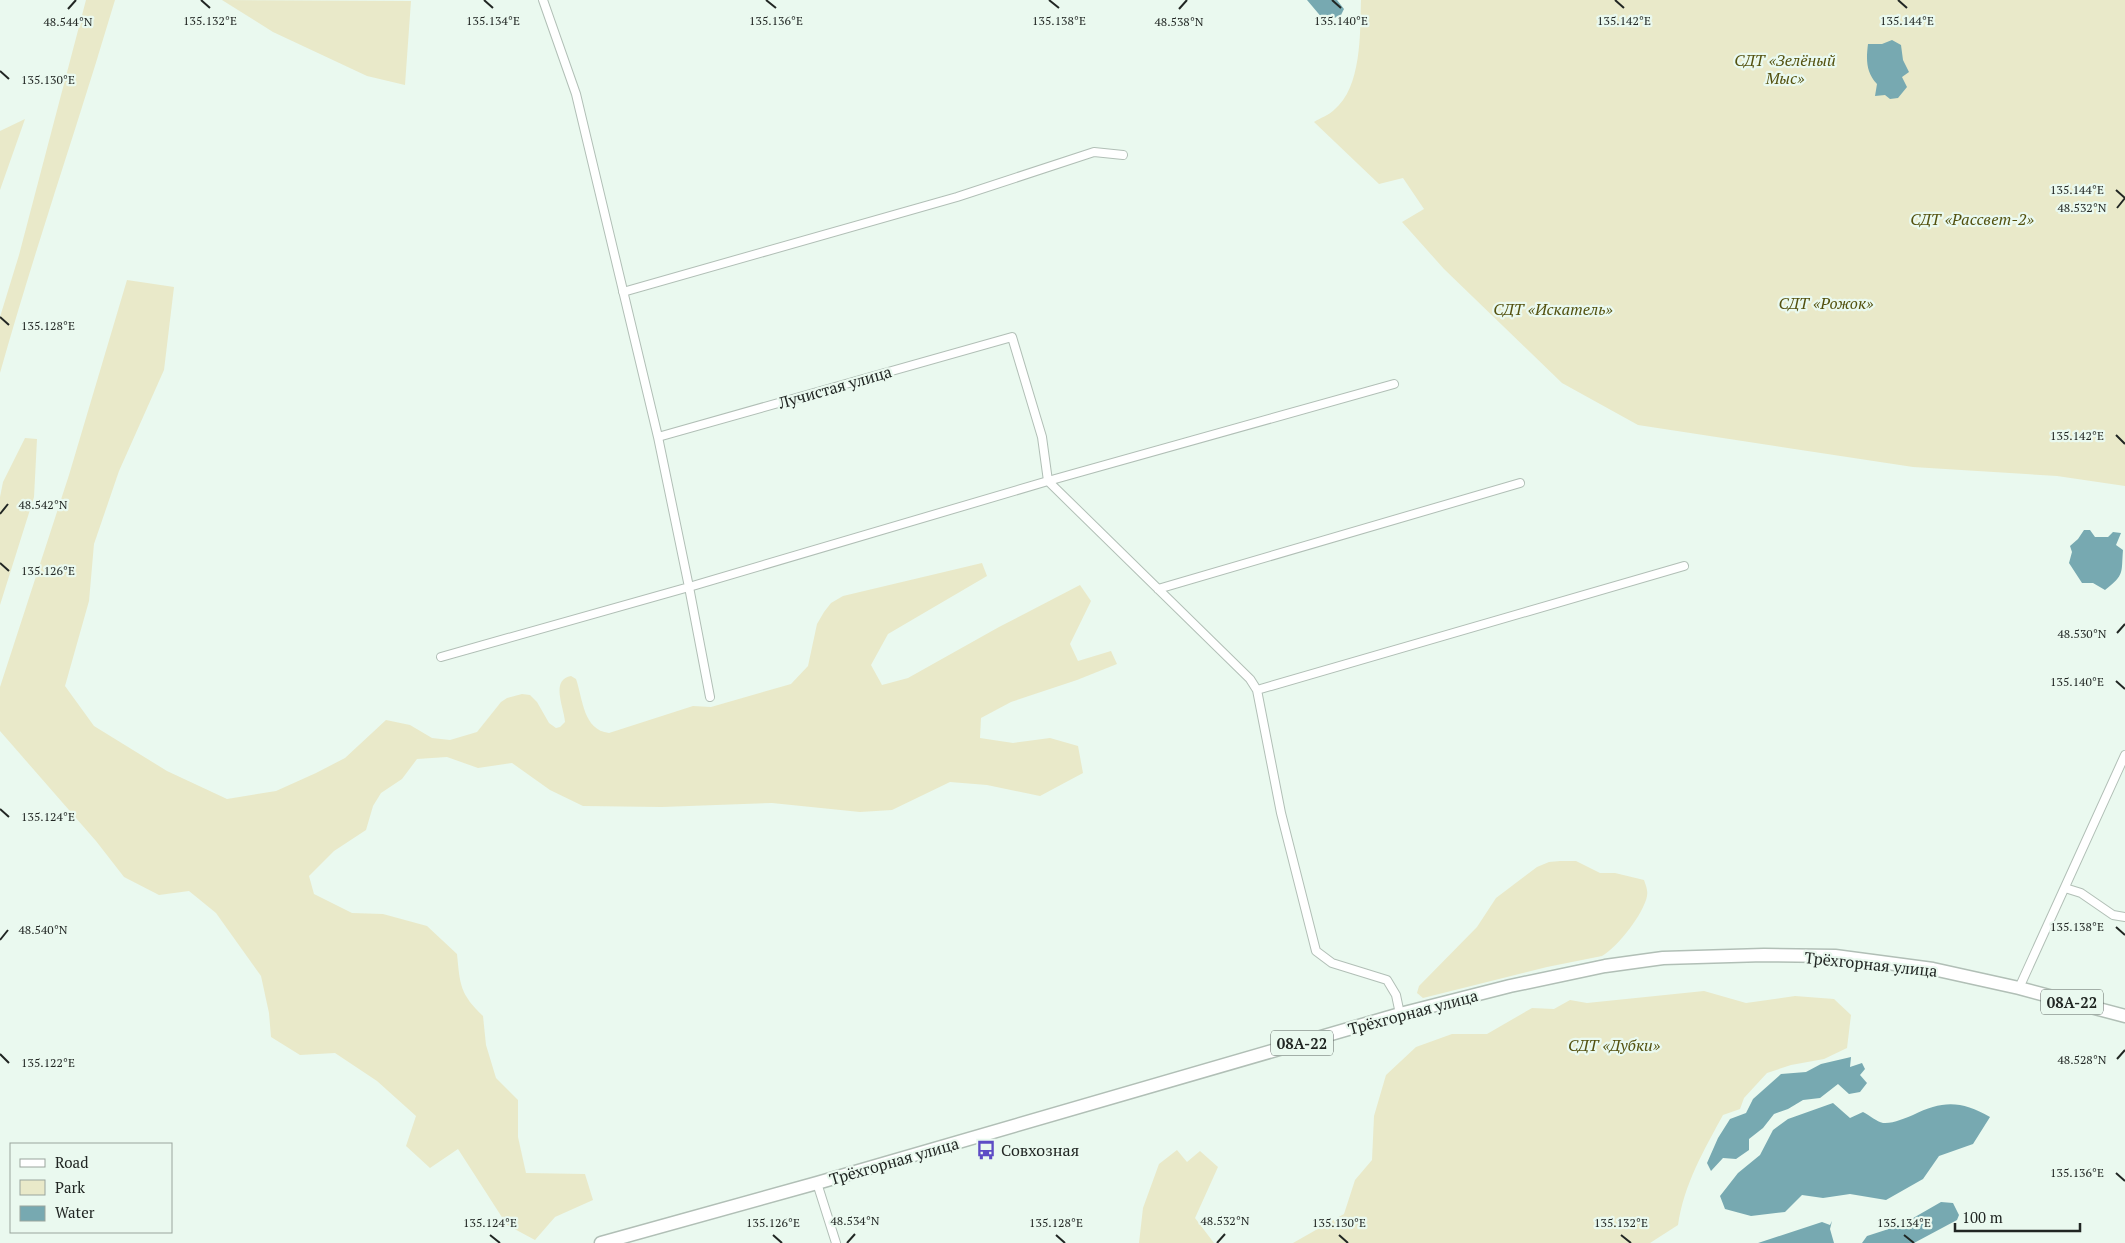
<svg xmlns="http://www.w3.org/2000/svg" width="2125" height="1243" font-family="'PT Serif',serif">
	<rect width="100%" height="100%" fill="#eaf9ef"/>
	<!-- green -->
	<path fill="#e9e9c9" d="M86 0H115C78 125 35 248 0 373V317L19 255Z
		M222 0 411 1 405 85 367 76 273 32Z
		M1361 0H2125V486L2057 476 1913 467 1638 425 1562 383 1444 269 1402 222 1424 209 1403 178 1379 184 1314 122C1320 118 1329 115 1334 110 1362 87 1360 33 1361 0Z
		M25 119 0 190V131Z
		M127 280 174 287 164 370 119 471 94 544 89 601 65 686 94 726 167 771 227 799 276 791 316 773 345 758 386 720 410 725 432 738 450 740 477 732 501 702 507 698 522 694 530 695 537 702 549 723 556 728 560 727 565 722C564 707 550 680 571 676L576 679C583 699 583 730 609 733L693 706 711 707 791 684 808 666 817 624 824 612 831 603 843 596 982 563 987 576 888 634 871 665 882 685 908 678 999 627 1080 585 1091 601 1070 644 1078 661 1111 651 1117 664 1077 680 1011 702 981 718 980 738 1013 743 1050 738 1078 746 1083 773 1040 796 987 785 950 782 892 810 860 812 772 803 662 807 583 806 550 790 512 763 478 768 447 757 417 759 402 779 381 793 373 806 366 830 334 851 309 876 314 894 352 913 383 914 427 926 457 954C460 985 460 994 483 1016L486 1045 496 1078 518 1100V1137L526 1173 585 1174 593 1200 555 1217 535 1240 507 1225 458 1149 430 1168 406 1146 416 1116 377 1081 335 1053 300 1055 271 1037 269 1013 261 976 216 913 189 891 159 895 124 877 96 841 0 731V687L69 475Z
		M25 438 37 439 34 497 0 605V497L3 482Z
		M1560 861H1576L1600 873H1615L1644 880C1646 886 1648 890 1647 896 1644 913 1618 947 1602 956L1547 967 1423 998 1417 993 1419 986 1477 927 1496 898 1537 867 1549 862Z
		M1704 991 1746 1003 1795 996 1834 999 1851 1015 1847 1048 1824 1059 1791 1065 1767 1073 1744 1098 1740 1109 1723 1115C1704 1150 1684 1184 1678 1225L1650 1243H1293L1344 1214 1355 1180 1372 1160 1374 1116 1386 1075 1416 1047 1452 1034H1487L1532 1008 1554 1009 1570 1000 1587 1003Z
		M1177 1150 1187 1162 1200 1151 1218 1167 1195 1218 1214 1243H1139L1143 1208 1159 1164Z"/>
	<!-- water -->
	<path fill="#77a9b1" d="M1307 0H1337L1344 9 1340 17 1323 19Z
		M1892 40 1901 45 1903 60 1909 72 1902 77 1907 87 1898 98 1890 99 1885 95 1875 96 1877 84C1866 72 1866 60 1868 44H1882Z
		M2084 530H2090L2095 537H2108L2113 532 2121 533 2116 545 2123 550C2121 574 2125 574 2105 590L2093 583H2082L2069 563 2072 552 2070 546 2078 539Z
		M1851 1057 1850 1067 1862 1063 1865 1069 1860 1075 1867 1083 1860 1092 1849 1094 1838 1084 1820 1098 1803 1100 1788 1109 1774 1114 1763 1128 1749 1139V1150L1736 1159 1723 1158 1711 1171 1707 1163 1718 1138 1730 1119 1746 1113 1753 1099 1781 1074 1806 1072 1821 1064Z
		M1833 1103 1850 1118 1863 1112C1869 1115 1877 1122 1883 1123 1893 1124 1905 1118 1913 1115 1943 1100 1962 1101 1990 1117L1973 1144 1939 1156 1923 1179 1886 1200 1850 1194 1823 1198 1802 1195 1785 1212 1751 1216 1725 1209 1720 1196 1738 1173 1760 1155 1773 1130 1788 1119Z
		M1941 1202 1953 1203 1959 1215 1957 1220 1914 1243H1862L1867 1236 1901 1225Z
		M1832 1221 1830 1229 1834 1243H1758L1822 1222 1830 1225Z"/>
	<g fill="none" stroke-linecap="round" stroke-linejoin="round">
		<defs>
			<path id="minor" d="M543 0 576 94 658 437 689 587 1048 481 1394 384
				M623 292 957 197 1094 152 1123 155
				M658 437 1012 337 1042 437 1048 481 1250 679 1257 690 1281 813 1316 951 1332 963 1387 980 1396 995 1400 1014
				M1158 589 1520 483
				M441 657 689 587 710 697
				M1257 690 1684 566
				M2065 888 2081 893 2113 915 2125 917
				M2019 988 2125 755
				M817 1183 836 1243"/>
			<path id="trunk" d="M601 1243 817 1183 1400 1014 1510 986 1605 966 1663 958 1764 955 1835 956 1933 969 2019 988 2125 1016"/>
		</defs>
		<!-- minor casing -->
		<use href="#minor" stroke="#b1bfb6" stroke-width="10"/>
		<!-- trunk casing -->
		<use href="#trunk" stroke="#b1bfb6" stroke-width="15"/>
		<!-- minor -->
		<use href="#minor" stroke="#fff" stroke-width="8"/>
		<!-- trunk -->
		<use href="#trunk" stroke="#fff" stroke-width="12"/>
	</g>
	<!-- ticks -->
	<path fill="none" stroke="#212623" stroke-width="2" d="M201 0 210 8M484 0 493 8M766 0 776 8M1049 0 1059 8M1332 0 1341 8M1615 0 1624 8M1898 0 1907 8M68 9 76 0M1179 9 1187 0M0 71 9 79M2116 190 2125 198M2117 208 2125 198M0 317 9 325M2116 435 2125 444M0 514 8 504M0 563 9 571M2117 633 2125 624M2116 681 2125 689M0 809 9 817M2116 927 2125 935M0 940 8 930M0 1054 9 1063M2117 1059 2125 1050M2116 1173 2125 1181M490 1235 500 1243M773 1235 782 1243M1056 1235 1065 1243M1339 1235 1348 1243M1621 1235 1631 1243M1904 1235 1914 1243M847 1243 855 1234M1217 1243 1225 1234"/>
	<!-- icons -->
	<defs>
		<symbol id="bus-bare" viewBox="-9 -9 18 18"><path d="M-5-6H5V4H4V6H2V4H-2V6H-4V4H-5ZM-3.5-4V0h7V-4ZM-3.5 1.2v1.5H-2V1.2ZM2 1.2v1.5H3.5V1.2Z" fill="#5e4cc5" stroke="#eaf9ef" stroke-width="2.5" paint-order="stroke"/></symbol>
	</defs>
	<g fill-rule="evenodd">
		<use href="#bus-bare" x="972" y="1136" width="28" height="28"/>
	</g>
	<g text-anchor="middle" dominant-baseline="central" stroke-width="4.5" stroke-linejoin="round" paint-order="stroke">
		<!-- shield labels -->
		<g fill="#eaf9ef" stroke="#5d6560" stroke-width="1">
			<rect x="2041" y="989.5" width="62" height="25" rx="4"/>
			<rect x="1271" y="1030.5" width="62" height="25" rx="4"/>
		</g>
		<g font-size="15" font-weight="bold" fill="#212623">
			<text x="2072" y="1002">08А-22</text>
			<text x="1302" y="1043">08А-22</text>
		</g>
		<!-- park labels -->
		<g font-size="16" font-style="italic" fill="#53510f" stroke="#eaf9ef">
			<text x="1785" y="60">СДТ «Зелёный<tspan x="1785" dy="18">Мыс»</tspan></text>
			<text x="1972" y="219">СДТ «Рассвет-2»</text>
			<text x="1826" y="303">СДТ «Рожок»</text>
			<text x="1553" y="309">СДТ «Искатель»</text>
			<text x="1614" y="1045">СДТ «Дубки»</text>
		</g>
		<!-- street labels -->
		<g font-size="16" fill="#212623" stroke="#eaf9ef">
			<text transform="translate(835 387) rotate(-16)">Лучистая улица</text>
			<text transform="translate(1871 964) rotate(6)">Трёхгорная улица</text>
			<text transform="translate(1413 1012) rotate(-15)">Трёхгорная улица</text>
			<text transform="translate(894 1161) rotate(-16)">Трёхгорная улица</text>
		</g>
		<!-- poi labels -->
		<g font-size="16" fill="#212623" stroke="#eaf9ef" text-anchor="start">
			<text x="1001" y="1150">Совхозная</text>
		</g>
	</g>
	<g font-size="12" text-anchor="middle" fill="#212623" stroke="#eaf9ef" stroke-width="4.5" stroke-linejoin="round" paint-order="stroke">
		<text x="1624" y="25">135.142°E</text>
		<text x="210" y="25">135.132°E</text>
		<text x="493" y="25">135.134°E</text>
		<text x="776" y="25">135.136°E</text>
		<text x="1059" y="25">135.138°E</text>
		<text x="1341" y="25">135.140°E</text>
		<text x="1907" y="25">135.144°E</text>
		<text x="68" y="26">48.544°N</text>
		<text x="1179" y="26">48.538°N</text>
		<text x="48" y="84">135.130°E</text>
		<text x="2077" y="194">135.144°E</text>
		<text x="2082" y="212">48.532°N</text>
		<text x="48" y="330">135.128°E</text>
		<text x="2077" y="440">135.142°E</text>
		<text x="43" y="509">48.542°N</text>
		<text x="48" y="575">135.126°E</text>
		<text x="2082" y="638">48.530°N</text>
		<text x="2077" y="686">135.140°E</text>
		<text x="48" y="821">135.124°E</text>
		<text x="2077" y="931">135.138°E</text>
		<text x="43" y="934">48.540°N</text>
		<text x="2082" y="1064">48.528°N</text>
		<text x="48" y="1067">135.122°E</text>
		<text x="2077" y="1177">135.136°E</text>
		<text x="855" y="1225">48.534°N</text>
		<text x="1225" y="1225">48.532°N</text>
		<text x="490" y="1227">135.124°E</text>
		<text x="773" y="1227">135.126°E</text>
		<text x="1056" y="1227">135.128°E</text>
		<text x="1339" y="1227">135.130°E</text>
		<text x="1621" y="1227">135.132°E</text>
		<text x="1904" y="1227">135.134°E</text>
	</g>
	<!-- legend -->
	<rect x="10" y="1143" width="162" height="90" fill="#eaf9ef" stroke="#9aa59d"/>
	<rect x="20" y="1159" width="25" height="8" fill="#ffffff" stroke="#9aa59d"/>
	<text x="55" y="1168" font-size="15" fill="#212623">Road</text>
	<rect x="20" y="1180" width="25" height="15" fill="#e9e9c9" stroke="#9aa59d"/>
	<text x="55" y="1193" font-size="15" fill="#212623">Park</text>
	<rect x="20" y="1206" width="25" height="15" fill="#77a9b1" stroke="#9aa59d"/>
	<text x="55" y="1218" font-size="15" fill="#212623">Water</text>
	<!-- scale -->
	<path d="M1955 1223v8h125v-8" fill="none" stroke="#212623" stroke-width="2.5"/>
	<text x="1962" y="1223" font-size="15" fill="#212623" stroke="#eaf9ef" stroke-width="4" paint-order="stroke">100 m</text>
</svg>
